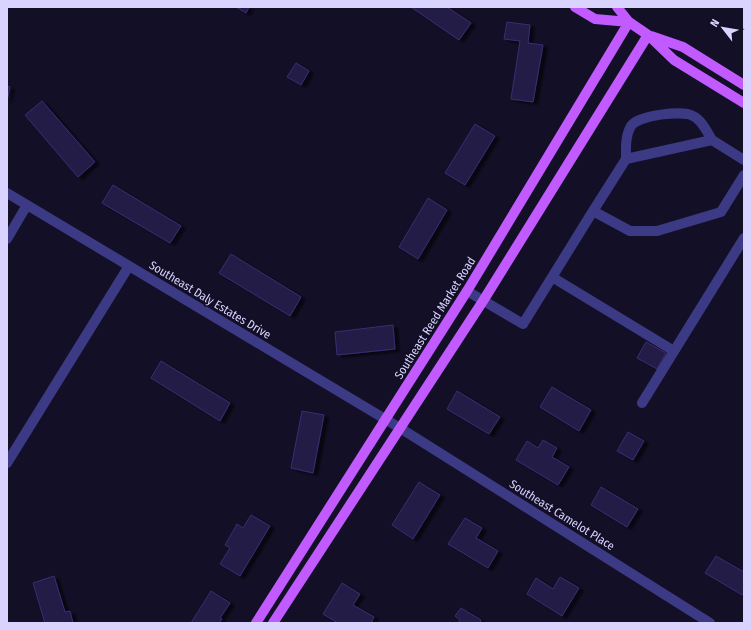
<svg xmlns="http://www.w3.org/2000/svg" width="751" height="630" font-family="'Fira Sans Condensed',sans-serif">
	<defs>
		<filter id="shadow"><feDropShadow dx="4.5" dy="2.5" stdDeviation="1" flood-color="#0009"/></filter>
	</defs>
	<rect width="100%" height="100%" fill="#130f26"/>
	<!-- building -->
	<path fill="#241b47" stroke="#3b2d73" filter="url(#shadow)" d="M236 7H249L246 13Z
		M411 7H447L471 23 459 40Z
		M507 22 530 25 528 43 543 45 533 102 511 99 520 41 504 39Z
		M296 63 309 71 301 85 287 77Z
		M7 86 10 87 7 101Z
		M42 101 95 162 78 177 25 115Z
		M475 124 495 136 465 185 445 173Z
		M113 185 181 226 170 243 102 203Z
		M428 198 447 210 418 259 399 247Z
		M231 254 301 297 290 316 219 273Z
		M393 325 395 349 337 355 335 332Z
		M646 342 666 353 657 369 637 358Z
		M161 361 230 403 220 421 151 378Z
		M552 387 591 410 579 431 540 407Z
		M457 391 500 417 489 434 447 409Z
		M302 411 324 415 313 473 291 468Z
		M628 432 644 441 633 460 617 451Z
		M543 440 557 448 552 457 569 467 558 485 516 460 527 441 538 448Z
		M419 482 440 495 413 539 392 525Z
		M601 487 638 509 627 527 591 505Z
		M251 515 270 526 240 576 220 564 230 548 225 545 237 524 243 528Z
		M465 518 482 528 476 538 498 551 488 568 448 544Z
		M716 556 744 572V592L742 595 705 573Z
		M54 576 65 612 70 611 73 623H45L33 583Z
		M560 577 579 588 562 616 527 594 536 578 553 589Z
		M342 583 360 594 353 605 374 617 371 623H338L323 614Z
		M211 591 230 603 220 618 222 619 219 623H191Z
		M461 608 481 620 480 623H458L460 620 455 616Z"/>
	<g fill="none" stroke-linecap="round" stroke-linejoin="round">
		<!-- minor -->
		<path stroke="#3d3a85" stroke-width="10" d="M712 140 744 160
			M7 193 400 428 710 623
			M593 211 626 159 712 140C707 132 702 120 693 116 683 110 638 115 631 126 625 136 626 148 626 159
			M7 239 27 205
			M552 277 674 351
			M467 291 523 324 593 211 630 231H657L721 212 744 175
			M642 403 744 238
			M7 463 129 266"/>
		<!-- major -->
		<path stroke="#c25bff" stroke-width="10" d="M575 7 595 19 629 22
			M617 7 629 22 648 35 674 60 744 103
			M651 36 683 47 744 85
			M256 623 467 291 629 22
			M273 623 483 301 648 35"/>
	</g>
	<g text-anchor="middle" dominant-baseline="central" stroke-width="3.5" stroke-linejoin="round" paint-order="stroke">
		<!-- street labels -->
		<g font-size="12" fill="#d9d4ff" stroke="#130f26">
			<text transform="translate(210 300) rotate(31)">Southeast Daly Estates Drive</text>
			<text transform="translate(435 318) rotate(-58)">Southeast Reed Market Road</text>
			<text transform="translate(562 515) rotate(32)">Southeast Camelot Place</text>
		</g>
	</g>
	<!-- border -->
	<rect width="751" height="630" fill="none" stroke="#d9d4ff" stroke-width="16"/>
	<!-- north arrow -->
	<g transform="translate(723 28) rotate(301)" stroke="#130f26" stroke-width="3" paint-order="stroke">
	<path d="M0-3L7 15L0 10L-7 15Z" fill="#d9d4ff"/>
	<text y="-6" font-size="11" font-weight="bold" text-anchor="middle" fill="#d9d4ff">N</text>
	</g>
</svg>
